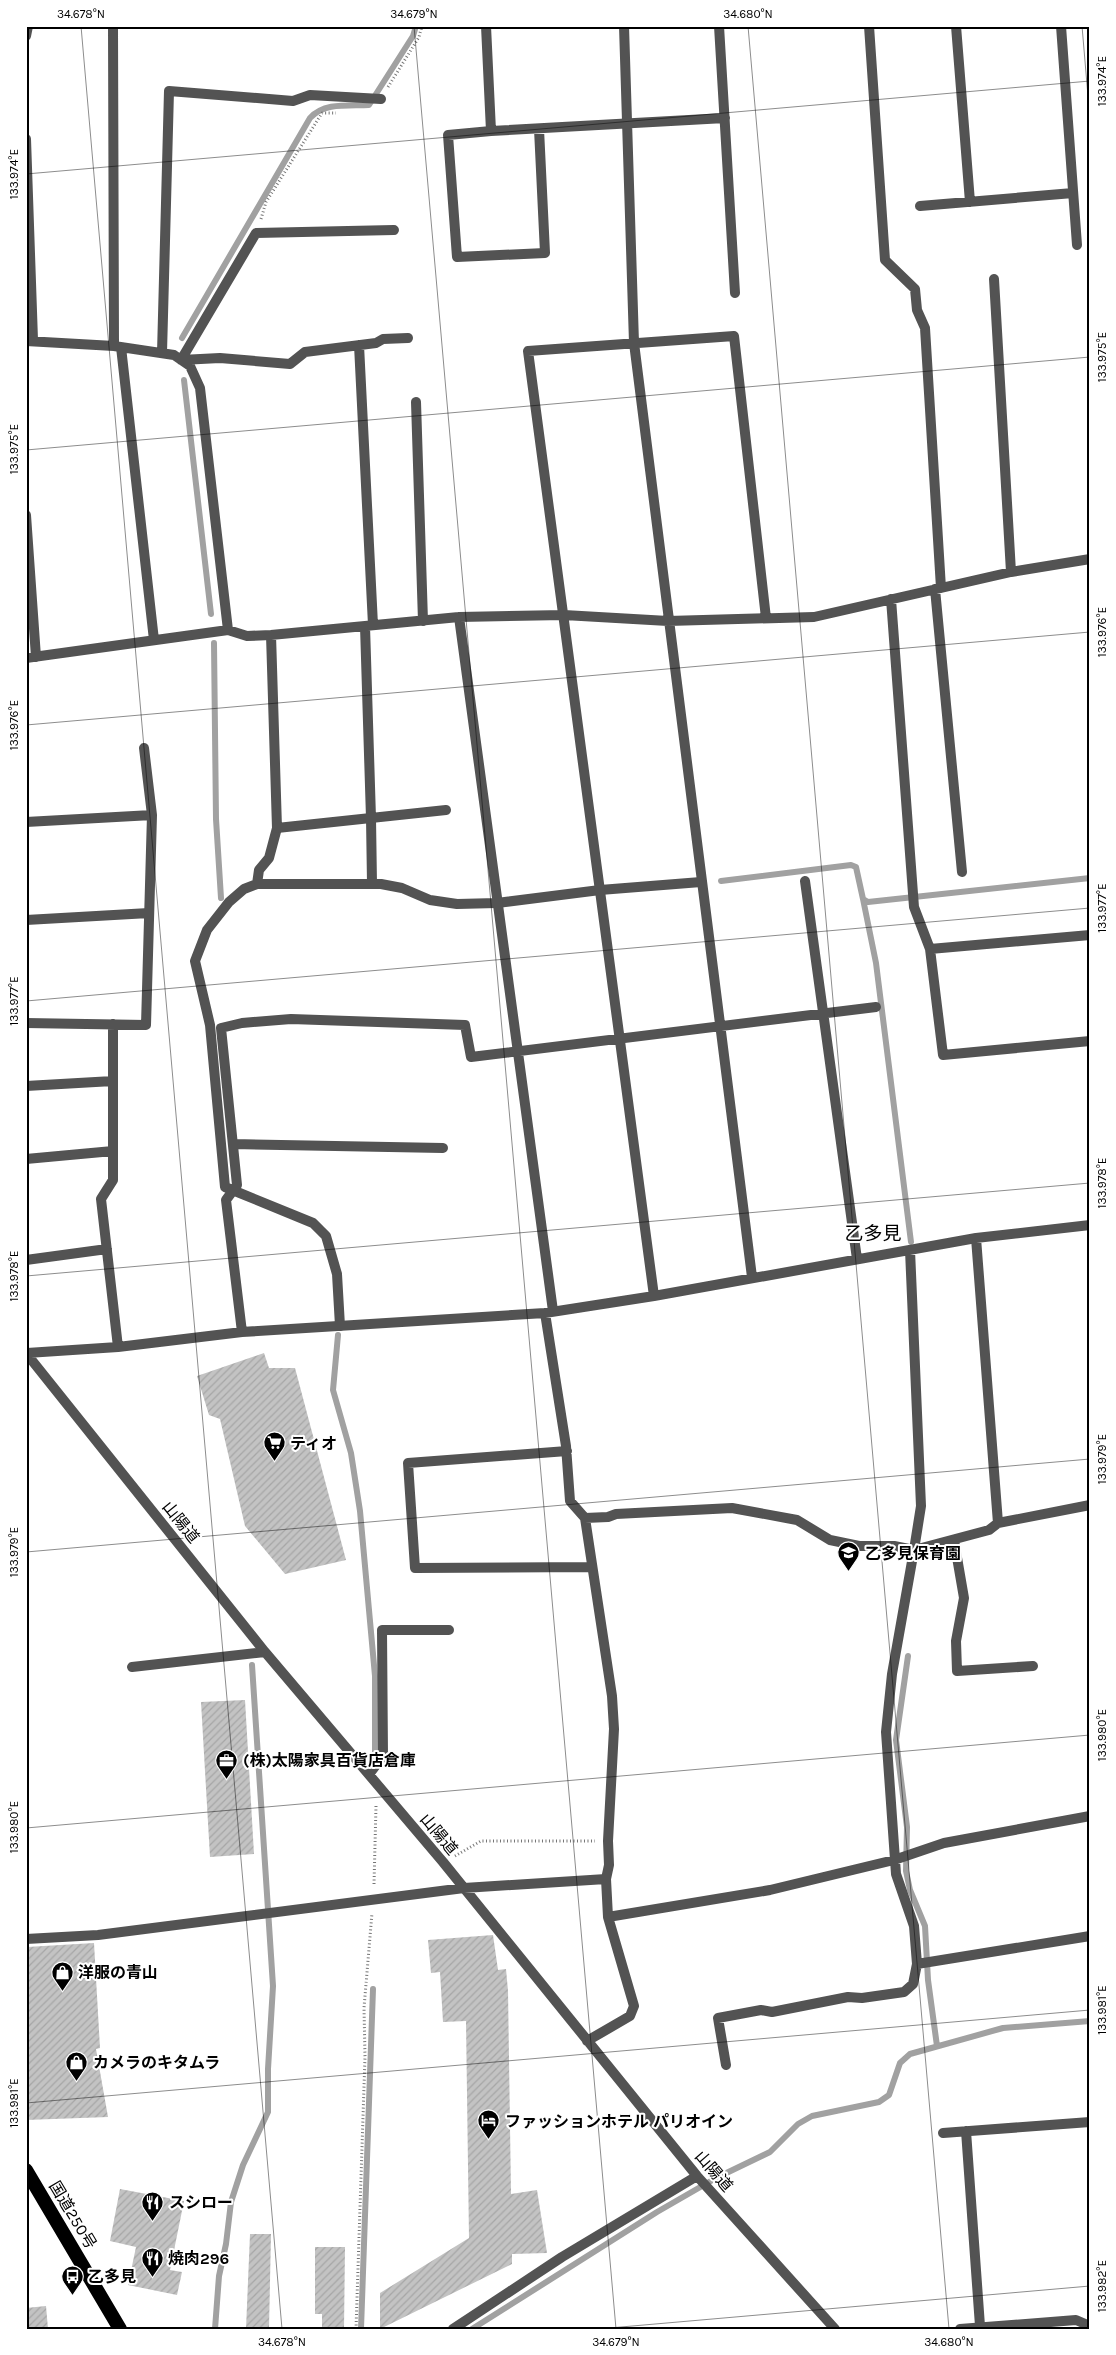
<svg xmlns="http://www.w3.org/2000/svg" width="1116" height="2355" font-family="Karla,'Noto Sans JP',sans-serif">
	<defs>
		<pattern id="building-hatch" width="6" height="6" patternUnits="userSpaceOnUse" patternTransform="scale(1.25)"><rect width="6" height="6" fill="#c3c3c3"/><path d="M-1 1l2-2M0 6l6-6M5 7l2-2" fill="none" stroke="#a6a6a6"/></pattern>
	</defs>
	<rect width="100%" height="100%" fill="#fff"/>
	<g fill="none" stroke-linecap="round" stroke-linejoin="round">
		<!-- stream -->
		<path stroke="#a1a1a1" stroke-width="6" d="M182 338 310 118C325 102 348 106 369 105L413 36 416 26
			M184 380 211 614
			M214 643 216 819 221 898
			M721 881 851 865 856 867 863 899 868 902 1090 878
			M863 899 876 963 911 1242
			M338 1335 333 1390 351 1453 360 1511 375 1676V1758
			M908 1656 896 1740 907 1827 906 1871 910 1890 925 1926 928 1980 937 2046
			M215 2329 219 2276 226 2244 231 2202 243 2165 268 2112V2069L273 1986 252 1665
			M361 2329 373 1989
			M472 2329 657 2212 716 2178 770 2152 798 2124 812 2116 879 2102 889 2095 900 2063 910 2054 1003 2028 1090 2021"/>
	</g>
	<!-- building -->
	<path fill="url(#building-hatch)" d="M264 1353 269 1368H295L346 1560 285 1574 245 1526 220 1419 209 1415 197 1376Z
		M245 1700 254 1854 210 1857 201 1702Z
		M493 1935 498 1970 506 1969 508 1991 511 2194 537 2190 547 2253 512 2254V2264L380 2329V2293L469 2238 466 2021 443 2022 440 1972 431 1973 428 1940Z
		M94 1943 100 2048 96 2049 108 2117 26 2120V1979L29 1978 27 1947Z
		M120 2189 184 2201 170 2270 182 2272 177 2295 128 2285 136 2247 110 2241Z
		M250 2234H271L269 2329H246Z
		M315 2247H345L344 2329H322V2314H315Z
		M46 2306 48 2329H26V2308Z"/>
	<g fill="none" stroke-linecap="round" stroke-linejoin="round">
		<!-- path -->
		<path stroke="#757575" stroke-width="3" stroke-dasharray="1 2.5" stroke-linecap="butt" d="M388 87 419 37 422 26
			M261 219 266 202 322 113H336
			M455 1856 481 1841H595
			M374 1884 376 1806
			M356 2329 365 2057 364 2008 372 1913"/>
		<!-- pedestrian -->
		<path stroke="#535353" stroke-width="10" d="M371 818 372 884
			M257 884 259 870 269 858 277 828
			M340 1326 337 1274 326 1236 313 1223 225 1187 210 1025 195 961 207 930 229 902 244 889 257 884H381L402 888 430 900 457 904 497 903 600 890 701 882"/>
		<!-- minor -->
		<path stroke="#535353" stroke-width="10" d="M113 26 114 346
			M486 26 491 131 448 135 457 257 545 253 539 129
			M624 26 634 343 752 1277
			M719 26 735 293
			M869 26 885 260 915 289 917 310 925 328 941 588
			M956 26 970 202
			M1061 26 1077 245
			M26 36 28 26
			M491 131 725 118
			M26 139 33 340
			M920 206 1073 193
			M394 230 256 233 181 360 220 358 290 364 305 352 376 343 383 339 408 338
			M994 279 1011 572
			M26 341 114 346 174 355 190 366 200 388 228 630
			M359 345 373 625
			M121 347 154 640
			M162 353 169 91 293 101 310 95 381 99
			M416 402 423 621
			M26 515 36 657
			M935 589 962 872
			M891 599 914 907 930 949 943 1055 1090 1041
			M459 617 553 1311
			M365 626 371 818
			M271 635 277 828 446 810
			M26 658 228 630 247 636 271 635 459 617 564 615 668 621 814 617 1011 572 1090 559
			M26 822 152 815
			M805 881 857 1259
			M26 920 149 913
			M930 949 1090 935
			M26 1023 146 1025 152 815 144 748
			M113 1024V1180L101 1199 118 1347
			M26 1086 113 1081
			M233 1144 443 1148
			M26 1159 113 1151
			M976 1238 998 1523
			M910 1250 921 1506 914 1550 989 1530 998 1523 1090 1505
			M26 1260 107 1249
			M654 1296 528 351 734 336 766 618
			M545 1313 566 1446 570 1501 585 1518 612 1696 614 1729 608 1841 609 1865 606 1879 608 1917 634 2006 630 2016 587 2041
			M242 1332 226 1200 237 1185 221 1028 242 1023 291 1019 465 1025 471 1057 876 1007
			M26 1353 265 1652 443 1862 697 2176 835 2329
			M27 1353 118 1347 242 1332 545 1313 654 1296 976 1238 1090 1225
			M567 1451 408 1463 415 1568 591 1567
			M585 1518 608 1517 616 1514 732 1508 797 1520 830 1540 859 1546H894L914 1550 892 1674 886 1732 896 1874 914 1926 917 1964 913 1984 904 1992 862 1998 848 1997 772 2012 761 2010 718 2018 726 2065
			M954 1540 964 1598 956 1641 957 1671 1033 1666
			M132 1667 265 1652
			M370 1773 383 1756 382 1630H449
			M608 1917 770 1890 894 1860 944 1843 1090 1816
			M26 1939 98 1935 464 1888 606 1879
			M917 1964 1090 1936
			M966 2131 980 2326
			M943 2133 1090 2122
			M453 2329 562 2257 697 2176
			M960 2329 1076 2320 1090 2326"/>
		<!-- trunk -->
		<path stroke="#000" stroke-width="14" d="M26 2170 120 2329"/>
	</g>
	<!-- ticks -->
	<path fill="none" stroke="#000" stroke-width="1" stroke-opacity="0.45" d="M81 26 282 2329M414 26 616 2329M748 26 949 2329M1082 26 1090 120M26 174 1090 81M26 450 1090 357M26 725 1090 632M26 1001 1090 908M26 1276 1090 1183M26 1552 1090 1459M26 1828 1090 1735M26 2103 1090 2010M598 2329 1090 2286"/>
	<!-- icons -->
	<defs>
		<symbol id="supermarket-pin" viewBox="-11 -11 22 30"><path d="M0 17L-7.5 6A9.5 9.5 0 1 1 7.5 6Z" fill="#000" stroke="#fff"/><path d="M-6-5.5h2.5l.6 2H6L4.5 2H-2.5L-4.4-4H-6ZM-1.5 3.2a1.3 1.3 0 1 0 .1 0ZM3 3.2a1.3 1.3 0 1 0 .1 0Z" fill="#fff"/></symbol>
		<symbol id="school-pin" viewBox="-11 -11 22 30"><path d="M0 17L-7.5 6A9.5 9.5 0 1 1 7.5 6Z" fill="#000" stroke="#fff"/><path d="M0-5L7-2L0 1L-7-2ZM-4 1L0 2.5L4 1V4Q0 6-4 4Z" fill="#fff"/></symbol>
		<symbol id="office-pin" viewBox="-11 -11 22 30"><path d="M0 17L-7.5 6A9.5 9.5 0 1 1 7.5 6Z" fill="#000" stroke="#fff"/><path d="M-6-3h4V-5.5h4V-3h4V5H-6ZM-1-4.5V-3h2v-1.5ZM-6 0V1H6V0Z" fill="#fff"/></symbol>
		<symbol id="shop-pin" viewBox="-11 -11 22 30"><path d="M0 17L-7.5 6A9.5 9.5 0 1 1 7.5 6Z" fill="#000" stroke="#fff"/><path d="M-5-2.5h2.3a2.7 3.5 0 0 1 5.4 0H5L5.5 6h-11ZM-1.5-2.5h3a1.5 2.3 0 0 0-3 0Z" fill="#fff"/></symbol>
		<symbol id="hotel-pin" viewBox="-11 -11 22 30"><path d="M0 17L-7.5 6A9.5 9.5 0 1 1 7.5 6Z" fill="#000" stroke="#fff"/><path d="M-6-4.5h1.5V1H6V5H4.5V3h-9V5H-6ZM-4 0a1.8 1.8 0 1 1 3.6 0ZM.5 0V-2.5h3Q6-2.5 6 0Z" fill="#fff"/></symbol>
		<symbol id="restaurant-pin" viewBox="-11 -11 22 30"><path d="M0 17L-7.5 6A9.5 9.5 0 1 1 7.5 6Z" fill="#000" stroke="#fff"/><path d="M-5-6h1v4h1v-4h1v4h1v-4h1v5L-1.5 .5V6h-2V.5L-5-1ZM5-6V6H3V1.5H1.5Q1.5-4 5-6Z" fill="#fff"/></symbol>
		<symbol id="bus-pin" viewBox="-11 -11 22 30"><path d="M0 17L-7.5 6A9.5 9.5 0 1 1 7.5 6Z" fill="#000" stroke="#fff"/><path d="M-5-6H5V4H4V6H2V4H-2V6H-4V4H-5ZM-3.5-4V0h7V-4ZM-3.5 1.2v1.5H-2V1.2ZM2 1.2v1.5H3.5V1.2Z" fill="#fff"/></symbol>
	</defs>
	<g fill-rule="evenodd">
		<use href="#supermarket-pin" x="262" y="1430" width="25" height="34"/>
		<use href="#school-pin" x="836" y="1540" width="25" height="34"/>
		<use href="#office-pin" x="214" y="1748" width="25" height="34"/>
		<use href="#shop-pin" x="50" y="1960" width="25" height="34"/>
		<use href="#shop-pin" x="64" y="2050" width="25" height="34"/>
		<use href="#hotel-pin" x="476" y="2108" width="25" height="34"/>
		<use href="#restaurant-pin" x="140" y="2190" width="25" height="34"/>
		<use href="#restaurant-pin" x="140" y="2246" width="25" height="34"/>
		<use href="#bus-pin" x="60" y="2264" width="25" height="34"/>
	</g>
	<g text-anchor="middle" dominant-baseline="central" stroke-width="4" stroke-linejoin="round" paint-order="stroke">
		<!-- poi labels -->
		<g font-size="16" font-weight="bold" fill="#000" stroke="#fff" text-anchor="start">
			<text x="290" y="1443">ティオ</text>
			<text x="865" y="1553">乙多見保育園</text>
			<text x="243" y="1760">(株)太陽家具百貨店倉庫</text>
			<text x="78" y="1972">洋服の青山</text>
			<text x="93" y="2062">カメラのキタムラ</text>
			<text x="505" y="2121">ファッションホテル パリオイン</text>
			<text x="169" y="2202">スシロー</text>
			<text x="168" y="2258">焼肉296</text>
			<text x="88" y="2276">乙多見</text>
		</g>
		<!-- street labels -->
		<g font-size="16" fill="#000" stroke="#fff">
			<text transform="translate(181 1522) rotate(51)">山陽道</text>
			<text transform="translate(439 1834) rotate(50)">山陽道</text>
			<text transform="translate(714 2171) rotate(49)">山陽道</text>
			<text transform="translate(73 2215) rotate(59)">国道250号</text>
		</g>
		<!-- quarter labels -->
		<g font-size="19" fill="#000" stroke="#fff">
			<text x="873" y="1234">乙多見</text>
		</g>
	</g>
	<!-- border -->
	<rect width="1116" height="2355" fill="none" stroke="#ffffff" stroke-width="55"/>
	<rect x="28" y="28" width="1060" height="2300" fill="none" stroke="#000" stroke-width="2"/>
	<g font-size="12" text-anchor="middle" fill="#000">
		<text x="81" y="18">34.678°N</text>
		<text x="414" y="18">34.679°N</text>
		<text x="748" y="18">34.680°N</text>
		<text transform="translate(1102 81) rotate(-90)" y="4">133.974°E</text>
		<text transform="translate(14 174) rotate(-90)" y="4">133.974°E</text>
		<text transform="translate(1102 357) rotate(-90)" y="4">133.975°E</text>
		<text transform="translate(14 449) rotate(-90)" y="4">133.975°E</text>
		<text transform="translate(1102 632) rotate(-90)" y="4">133.976°E</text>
		<text transform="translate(14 725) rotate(-90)" y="4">133.976°E</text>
		<text transform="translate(1102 908) rotate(-90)" y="4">133.977°E</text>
		<text transform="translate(14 1001) rotate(-90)" y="4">133.977°E</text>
		<text transform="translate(1102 1183) rotate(-90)" y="4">133.978°E</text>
		<text transform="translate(14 1276) rotate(-90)" y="4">133.978°E</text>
		<text transform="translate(1102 1459) rotate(-90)" y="4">133.979°E</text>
		<text transform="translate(14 1552) rotate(-90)" y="4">133.979°E</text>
		<text transform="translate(1102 1735) rotate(-90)" y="4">133.980°E</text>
		<text transform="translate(14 1827) rotate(-90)" y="4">133.980°E</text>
		<text transform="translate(1102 2010) rotate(-90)" y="4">133.981°E</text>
		<text transform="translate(14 2103) rotate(-90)" y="4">133.981°E</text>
		<text transform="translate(1102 2286) rotate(-90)" y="4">133.982°E</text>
		<text x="282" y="2346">34.678°N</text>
		<text x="616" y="2346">34.679°N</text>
		<text x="949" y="2346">34.680°N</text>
	</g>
</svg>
